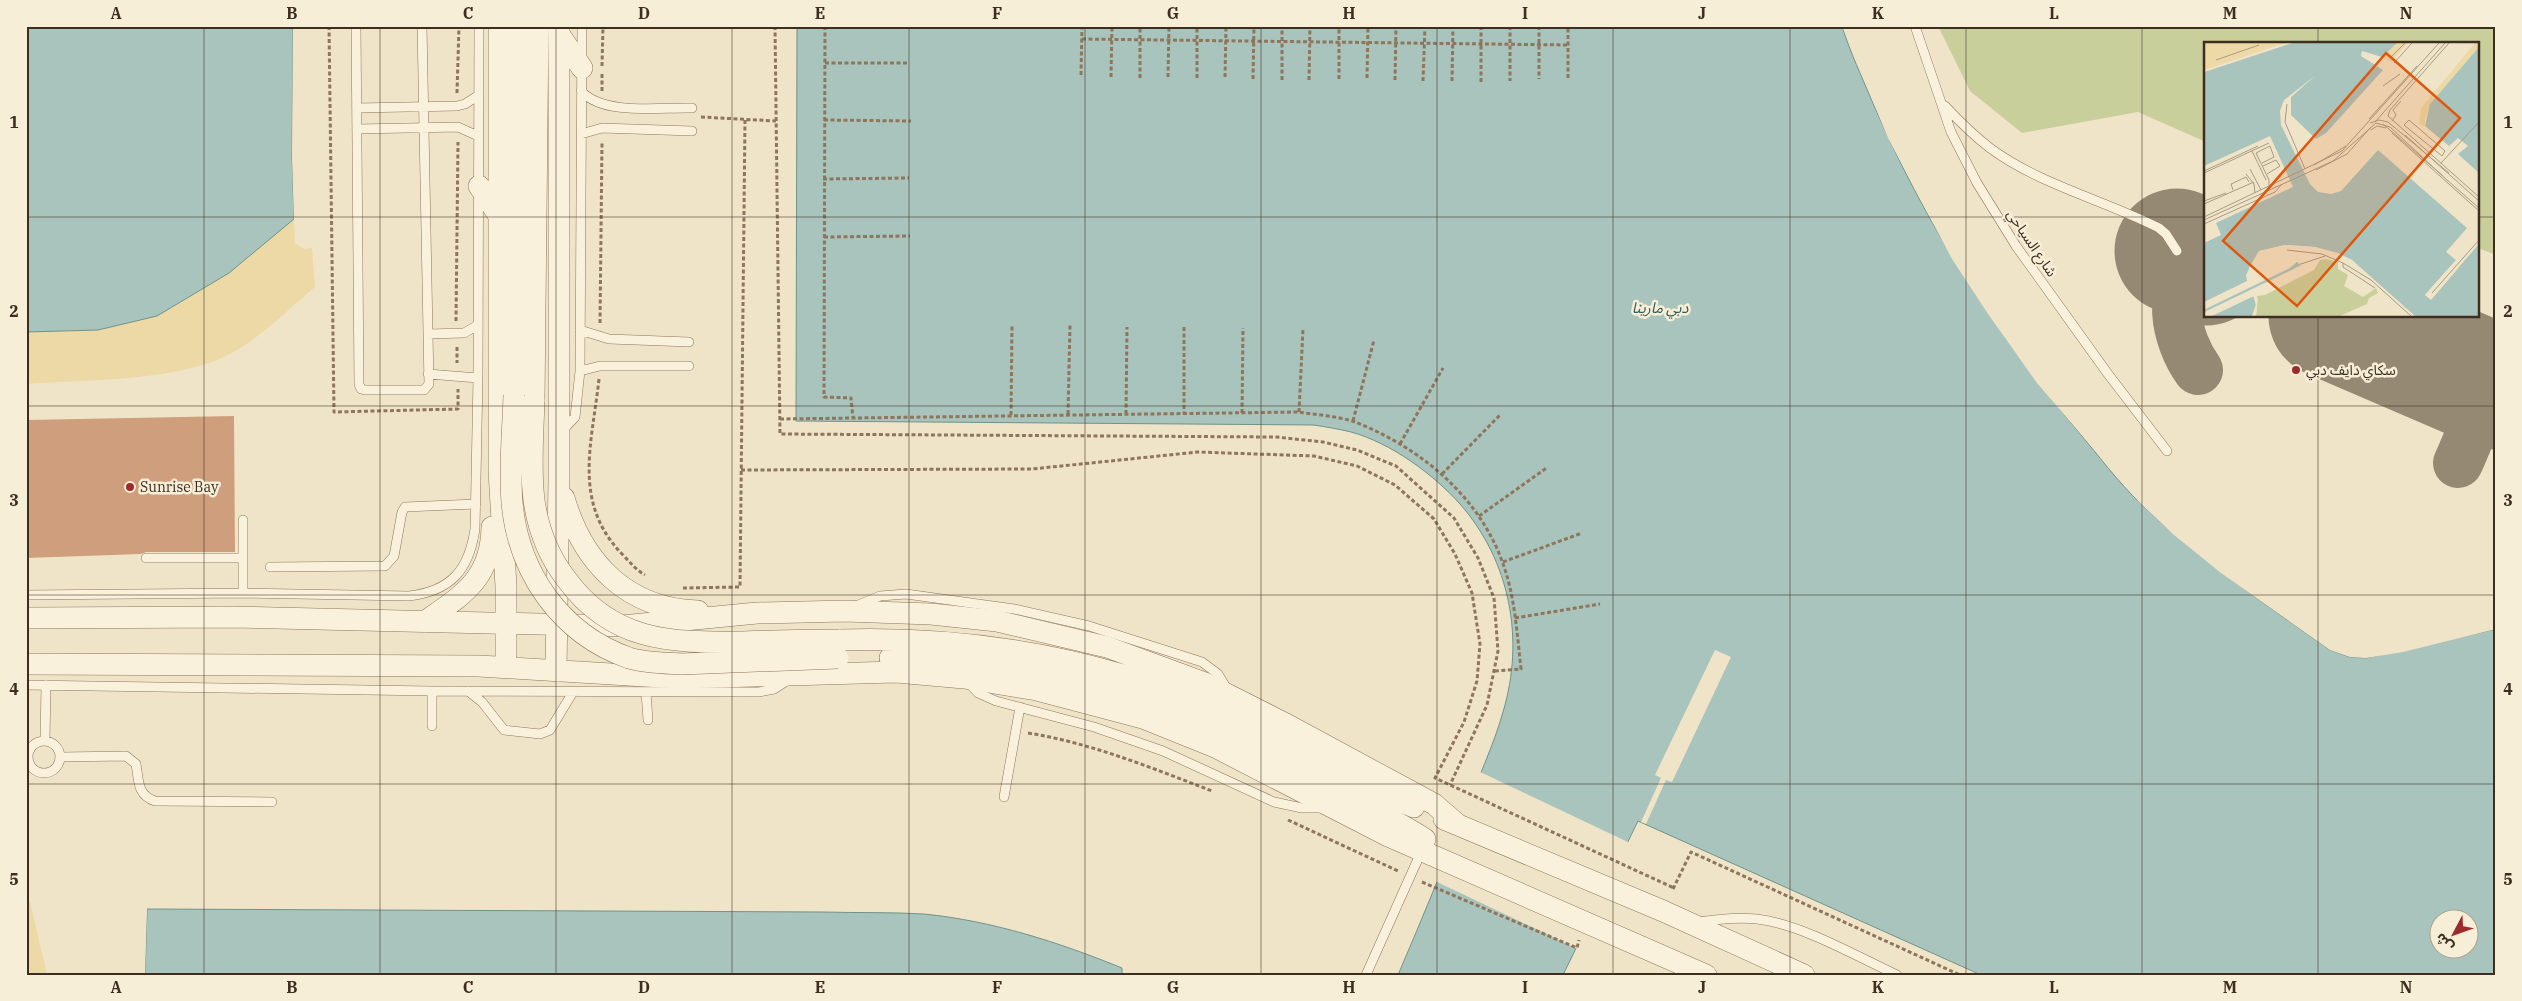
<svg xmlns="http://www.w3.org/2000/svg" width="2522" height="1001" font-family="'IBM Plex Serif','Noto Sans Arabic',serif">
	<rect width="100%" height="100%" fill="#f0e4c8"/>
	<!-- green -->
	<path fill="#c9cf9b" d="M1938 26H2496V255L2478 248V44H2206V142L2138 112 2022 133 1970 91Z"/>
	<!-- sand -->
	<path fill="#ecd9a5" d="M294 219 295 243 304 249 312 248 315 287C286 311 257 342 222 358 170 381 83 380 26 384V332L98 330 229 273Z
		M26 901H30L47 975H26Z"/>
	<!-- water -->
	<path fill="#a9c4bc" stroke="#6f938a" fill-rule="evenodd" d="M26 26H293L292 156 294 219 229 273 157 316 98 330 26 332Z
		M797 26H1842C1850 52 1862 77 1872 101 1924 222 1993 330 2077 430 2098 455 2118 482 2141 504 2198 559 2265 604 2330 650L2350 657 2366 658 2496 629V975H1981L1638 821 1563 975H1398C1422 919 1445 863 1467 807 1479 776 1494 744 1503 712 1525 639 1510 561 1460 504 1433 474 1391 443 1351 432 1339 429 1326 427 1314 425L796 421ZM2440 918H2470V948H2440Z
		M147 909 824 912C857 913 891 912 924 914 993 921 1058 942 1122 968V975H145Z"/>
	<!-- pier -->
	<path fill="#f0e4c8" d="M293 26H296L294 156 297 218 294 222 292 156Z
		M1842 26H1844L1890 137 1955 258 1990 313 2039 381 2141 501 2176 533 2223 571 2331 648 2351 655 2366 656 2496 627V629L2403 652 2366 658 2350 657 2330 650 2221 573 2174 535 2139 502 2037 383 1988 314 1952 259 1888 138Z
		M1715 650 1731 657 1672 782 1666 780 1646 824 1641 822 1661 778 1655 775Z
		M1478 771 1630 843 1578 949 1435 881Z
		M145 909H147L145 975H142Z"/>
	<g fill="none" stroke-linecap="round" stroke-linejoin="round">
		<!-- taxiway -->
		<path stroke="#968974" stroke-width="50" d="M2198 370C2177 341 2161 283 2206 267
			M2458 463C2469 440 2475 414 2496 398"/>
		<!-- runway -->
		<path stroke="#968974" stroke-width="125" d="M2177 251 2206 263
			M2331 316 2496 387"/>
	</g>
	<!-- building -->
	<path fill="#cf9f7d" d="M234 416 235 552H146L141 554 26 558V420Z"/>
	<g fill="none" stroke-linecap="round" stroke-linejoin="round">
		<defs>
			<path id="service" d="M356 26 359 384 361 389 365 390H424L429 384 422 26
				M1915 26 1951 132 1977 183 2016 246 2108 374 2167 451
				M581 91C604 116 660 107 692 108
				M1945 106C1959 121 1973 135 1990 148 2040 185 2104 200 2159 228L2166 234 2177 251
				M357 108 457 106 465 104 479 95
				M357 129 458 127 478 136
				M581 134 602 128 692 131
				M580 330 609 339 689 342
				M428 334 464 333 478 325
				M580 371 600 366H689
				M428 374 478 378
				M561 432 575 417 580 371 582 26
				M243 520V593
				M146 558H243
				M270 567 385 566 394 556 402 512 405 507 476 504
				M26 595 243 593 409 596C451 591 469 570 475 529L478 378 479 26
				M856 606 880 596 906 594 1014 609 1089 626 1202 662 1218 674 1227 689
				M968 682 978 693 996 701 1094 727 1163 751 1274 802 1302 808H1322
				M26 685 432 691 759 692 774 689 788 680
				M432 691V726
				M468 691 482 702 504 730 540 734 550 730 573 692
				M646 692 648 720
				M45 740 46 685
				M28 757a16 16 0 1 1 32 0a16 16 0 1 1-32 0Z
				M61 757 126 756 136 764C139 781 137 795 155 801L272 802
				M1004 797 1020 707
				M1699 922C1718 919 1737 917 1757 919 1801 924 1856 956 1897 975
				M1366 975 1422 850"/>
			<path id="tertiary" d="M499 26V471L506 586V667
				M559 34 582 68
				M479 186 499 216
				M514 395 520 26
				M534 401 538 26
				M564 498C583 563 627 609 698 611
				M26 618 234 617 622 626 757 613 845 611 931 614 997 621 1107 647 1205 683 1284 723 1434 804 1456 823
				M424 622C463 595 491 579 492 527
				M839 640C972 636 1102 658 1223 712 1288 742 1348 779 1414 807
				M890 658C1002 658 1116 683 1217 729 1250 744 1280 762 1311 778 1349 798 1389 816 1425 839
				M26 664 479 666 678 678 896 672 964 678 1037 690 1143 718 1215 747 1388 836 1706 975
				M556 671 559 480V26
				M1444 819 1663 911 1804 975"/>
		</defs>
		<!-- service casing -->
		<use href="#service" stroke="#8d765c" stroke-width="10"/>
		<!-- tertiary casing -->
		<use href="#tertiary" stroke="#8d765c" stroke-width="22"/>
		<!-- path -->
		<path stroke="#8d765c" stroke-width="3" stroke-dasharray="4 2.5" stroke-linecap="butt" d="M329 26 334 412 458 409V389
			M775 26 780 434 1276 437 1323 442 1357 450 1396 466 1454 518 1478 558 1494 598 1498 651 1487 705 1450 785
			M825 26 824 397 851 398 853 418
			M1510 26V81
			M1539 26V79
			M1082 39 1568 45
			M825 63H909
			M602 66 603 26
			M1081 75 1082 26
			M1111 77 1112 26
			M1168 77 1169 26
			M1225 77 1226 26
			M1140 78V26
			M1197 78V26
			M1367 78 1368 26
			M1568 78V26
			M1253 79 1254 26
			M1339 79V26
			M1282 80V26
			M1309 80 1310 26
			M1395 80 1396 26
			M1423 81 1425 26
			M1452 81 1453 26
			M1481 82V26
			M602 91V72
			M457 93 459 26
			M701 117 776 121
			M824 120 911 121
			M823 179 909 178
			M824 237 910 236
			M456 321 458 142
			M600 323 602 142
			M1184 327V414
			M457 347V363
			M599 379C592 444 572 502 622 554 630 562 636 570 645 575
			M1299 412 1303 328
			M1242 413 1243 328
			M1068 414 1070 325
			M1126 414 1127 327
			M1011 415 1012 326
			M780 419 1299 412C1316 415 1338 416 1355 422 1419 447 1478 495 1502 561 1515 595 1517 634 1521 669L1494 671
			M1353 421 1374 340
			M1400 444 1443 368
			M741 470 1032 469 1198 452 1314 456 1357 466 1395 485 1434 519 1455 554 1472 593 1480 644 1477 681 1464 722 1435 778 1674 888
			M1442 474 1501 414
			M1479 516 1548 467
			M1503 562 1582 533
			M683 588 740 587 745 119
			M1515 618 1600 604
			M1028 733C1091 743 1152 768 1212 791
			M1288 820 1398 871
			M1422 882 1577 948 1579 940
			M1673 889 1691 852 1960 975"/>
		<!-- service -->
		<use href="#service" stroke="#faf1dc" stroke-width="9"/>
		<!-- tertiary -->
		<use href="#tertiary" stroke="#faf1dc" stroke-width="21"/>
		<defs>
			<path id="tertiary-bridge" d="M514 395C513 431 509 467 512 502 518 573 561 634 629 658 645 663 664 663 682 664L838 658
				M534 401C533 434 530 468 534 500 538 529 549 557 567 580 612 641 670 643 741 642 774 641 806 640 839 640"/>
		</defs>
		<!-- tertiary-bridge casing -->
		<use href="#tertiary-bridge" stroke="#8d765c" stroke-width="22" stroke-linecap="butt"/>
		<!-- tertiary-bridge -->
		<use href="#tertiary-bridge" stroke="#faf1dc" stroke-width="21"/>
	</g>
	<!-- grid -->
	<path fill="none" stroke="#3d2e20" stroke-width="1" stroke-opacity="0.55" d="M204 26V975M380 26V975M556 26V975M732 26V975M909 26V975M1085 26V975M1261 26V975M1437 26V975M1613 26V975M1790 26V975M1966 26V975M2142 26V975M2318 26V44M26 217H2206M2478 217H2496M2318 316V975M26 406H2496M26 595H2496M26 784H2496"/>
	<!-- markers -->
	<g fill="#9e2a2b" stroke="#f7eed8" stroke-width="2">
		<circle cx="2296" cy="370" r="5"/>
		<circle cx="130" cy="487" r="5"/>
	</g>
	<g text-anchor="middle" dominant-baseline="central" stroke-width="5" stroke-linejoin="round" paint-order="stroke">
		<!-- street labels -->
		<g font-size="14" fill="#3d2e20" stroke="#f7eed8">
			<text transform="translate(2032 243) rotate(56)">شارع السياحي</text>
		</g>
		<!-- poi labels -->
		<g font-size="14" fill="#3d2e20" stroke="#f7eed8" text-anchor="start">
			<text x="2306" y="370">سكاي دايف دبي</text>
			<text x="140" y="487">Sunrise Bay</text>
		</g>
		<!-- water labels -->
		<g font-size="15" font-style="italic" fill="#2f5d5a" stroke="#f7eed8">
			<text x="1660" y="307">دبي مارينا</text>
		</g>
	</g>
	<!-- overview -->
	<g transform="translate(2204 42)">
		<rect width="275" height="275" fill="#f0e4c8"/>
		<path d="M122 217 134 220V227L144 233 140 244 159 255 172 246 174 251 165 256 163 262 136 274H52L53 254 61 253 110 228 116 218Z" fill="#c9cf9b"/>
		<path d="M0 1H88L0 30ZM193 1H204L187 20 178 15ZM271 1H275V5L231 56 221 76V84L218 83 215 81 217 66Z" fill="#ecd9a5"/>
		<path d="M88 1H193L178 15 158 9 157 14 179 28 122 91 112 97 87 73V55L112 33 80 58 76 69 77 83 106 142 114 150 127 152 137 149 174 108 263 186 242 210 252 218 221 253 227 257 275 202V274H211L148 218 111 205 81 203 55 209 45 226 43 238 52 262 48 274H0V201L17 193 12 181 89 145 66 94 0 124V30ZM275 5V131L254 112 264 104 254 96 245 104 221 84 226 62Z" fill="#a9c4bc"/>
		<path d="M81 1H88L0 30V28ZM81 203 111 205 134 211 148 218 170 239 152 222 131 212 96 206 70 207 56 211 45 234 54 257 52 274H48L52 264 50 254 8 274H0V260L43 239 42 233 55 209ZM252 218 227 254 257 223 227 258 221 253Z" fill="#f0e4c8"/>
		<path fill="none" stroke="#a9c4bc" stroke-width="2.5" d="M85 228 94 221 89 226M0 269 97 222"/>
		<path fill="none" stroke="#a89b85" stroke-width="1" d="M245 1 186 68 184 74 275 155M186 16 201 1M12 18 55 3M190 21 208 1M179 44 196 32M83 62 81 80 101 127M165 77 213 24M205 78 241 109 238 114 200 83ZM188 79 192 73 189 68 197 59M171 80 241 1M166 81 175 78 184 80 245 131M179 82 239 134M167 88 173 84 182 86M188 91 275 169M201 93 275 159M48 109 62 138M58 121 70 115 66 104 52 111 65 138V144M237 121 275 80M110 123 142 104M59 124 72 118 76 124 63 132M46 127 57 148M112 128 143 112 167 85M0 129 54 104M0 131 65 101M42 132 50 142 51 151M243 138 275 166M29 148 27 142 42 135 45 140M0 159 22 151M0 162 50 140M0 175 138 109 235 1M0 178 129 119 172 81 186 85 244 139M0 182 71 150 78 142M83 208 118 212 139 221 167 238 207 274M139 221V225L171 246M97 222 121 214M228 251 275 198"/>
		<path fill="#df570d" fill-opacity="0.15" stroke="#df570d" stroke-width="2.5" d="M182 11 256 76 93 264 19 199Z"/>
		<rect width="275" height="275" fill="none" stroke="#3d2e20" stroke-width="2.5"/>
	</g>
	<!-- border -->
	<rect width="2522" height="1001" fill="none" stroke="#f7eed8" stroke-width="55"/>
	<!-- north arrow -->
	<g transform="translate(2454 934) rotate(229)"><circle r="24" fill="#f7eed8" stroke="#ada18e"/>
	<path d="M0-4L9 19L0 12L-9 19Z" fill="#9e2a2b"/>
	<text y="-8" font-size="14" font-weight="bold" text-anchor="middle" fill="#3d2e20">ش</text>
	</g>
	<rect x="28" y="28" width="2466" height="946" fill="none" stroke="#3d2e20" stroke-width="2"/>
	<g font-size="16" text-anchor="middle" font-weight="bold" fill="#3d2e20">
		<text x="116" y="19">A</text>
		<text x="292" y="19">B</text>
		<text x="468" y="19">C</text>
		<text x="644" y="19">D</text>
		<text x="820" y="19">E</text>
		<text x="997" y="19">F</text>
		<text x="1173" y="19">G</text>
		<text x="1349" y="19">H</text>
		<text x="1525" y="19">I</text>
		<text x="1702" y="19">J</text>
		<text x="1878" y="19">K</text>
		<text x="2054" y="19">L</text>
		<text x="2230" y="19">M</text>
		<text x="2406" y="19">N</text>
		<text x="14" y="128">1</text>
		<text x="2508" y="128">1</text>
		<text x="14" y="317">2</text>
		<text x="2508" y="317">2</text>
		<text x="14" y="506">3</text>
		<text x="2508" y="506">3</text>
		<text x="14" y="695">4</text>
		<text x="2508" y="695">4</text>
		<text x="14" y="885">5</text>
		<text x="2508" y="885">5</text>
		<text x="116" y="993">A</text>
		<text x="292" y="993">B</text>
		<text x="468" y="993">C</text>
		<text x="644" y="993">D</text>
		<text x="820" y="993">E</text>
		<text x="997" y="993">F</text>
		<text x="1173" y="993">G</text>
		<text x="1349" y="993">H</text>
		<text x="1525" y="993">I</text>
		<text x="1702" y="993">J</text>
		<text x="1878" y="993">K</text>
		<text x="2054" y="993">L</text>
		<text x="2230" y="993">M</text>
		<text x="2406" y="993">N</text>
	</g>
</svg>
